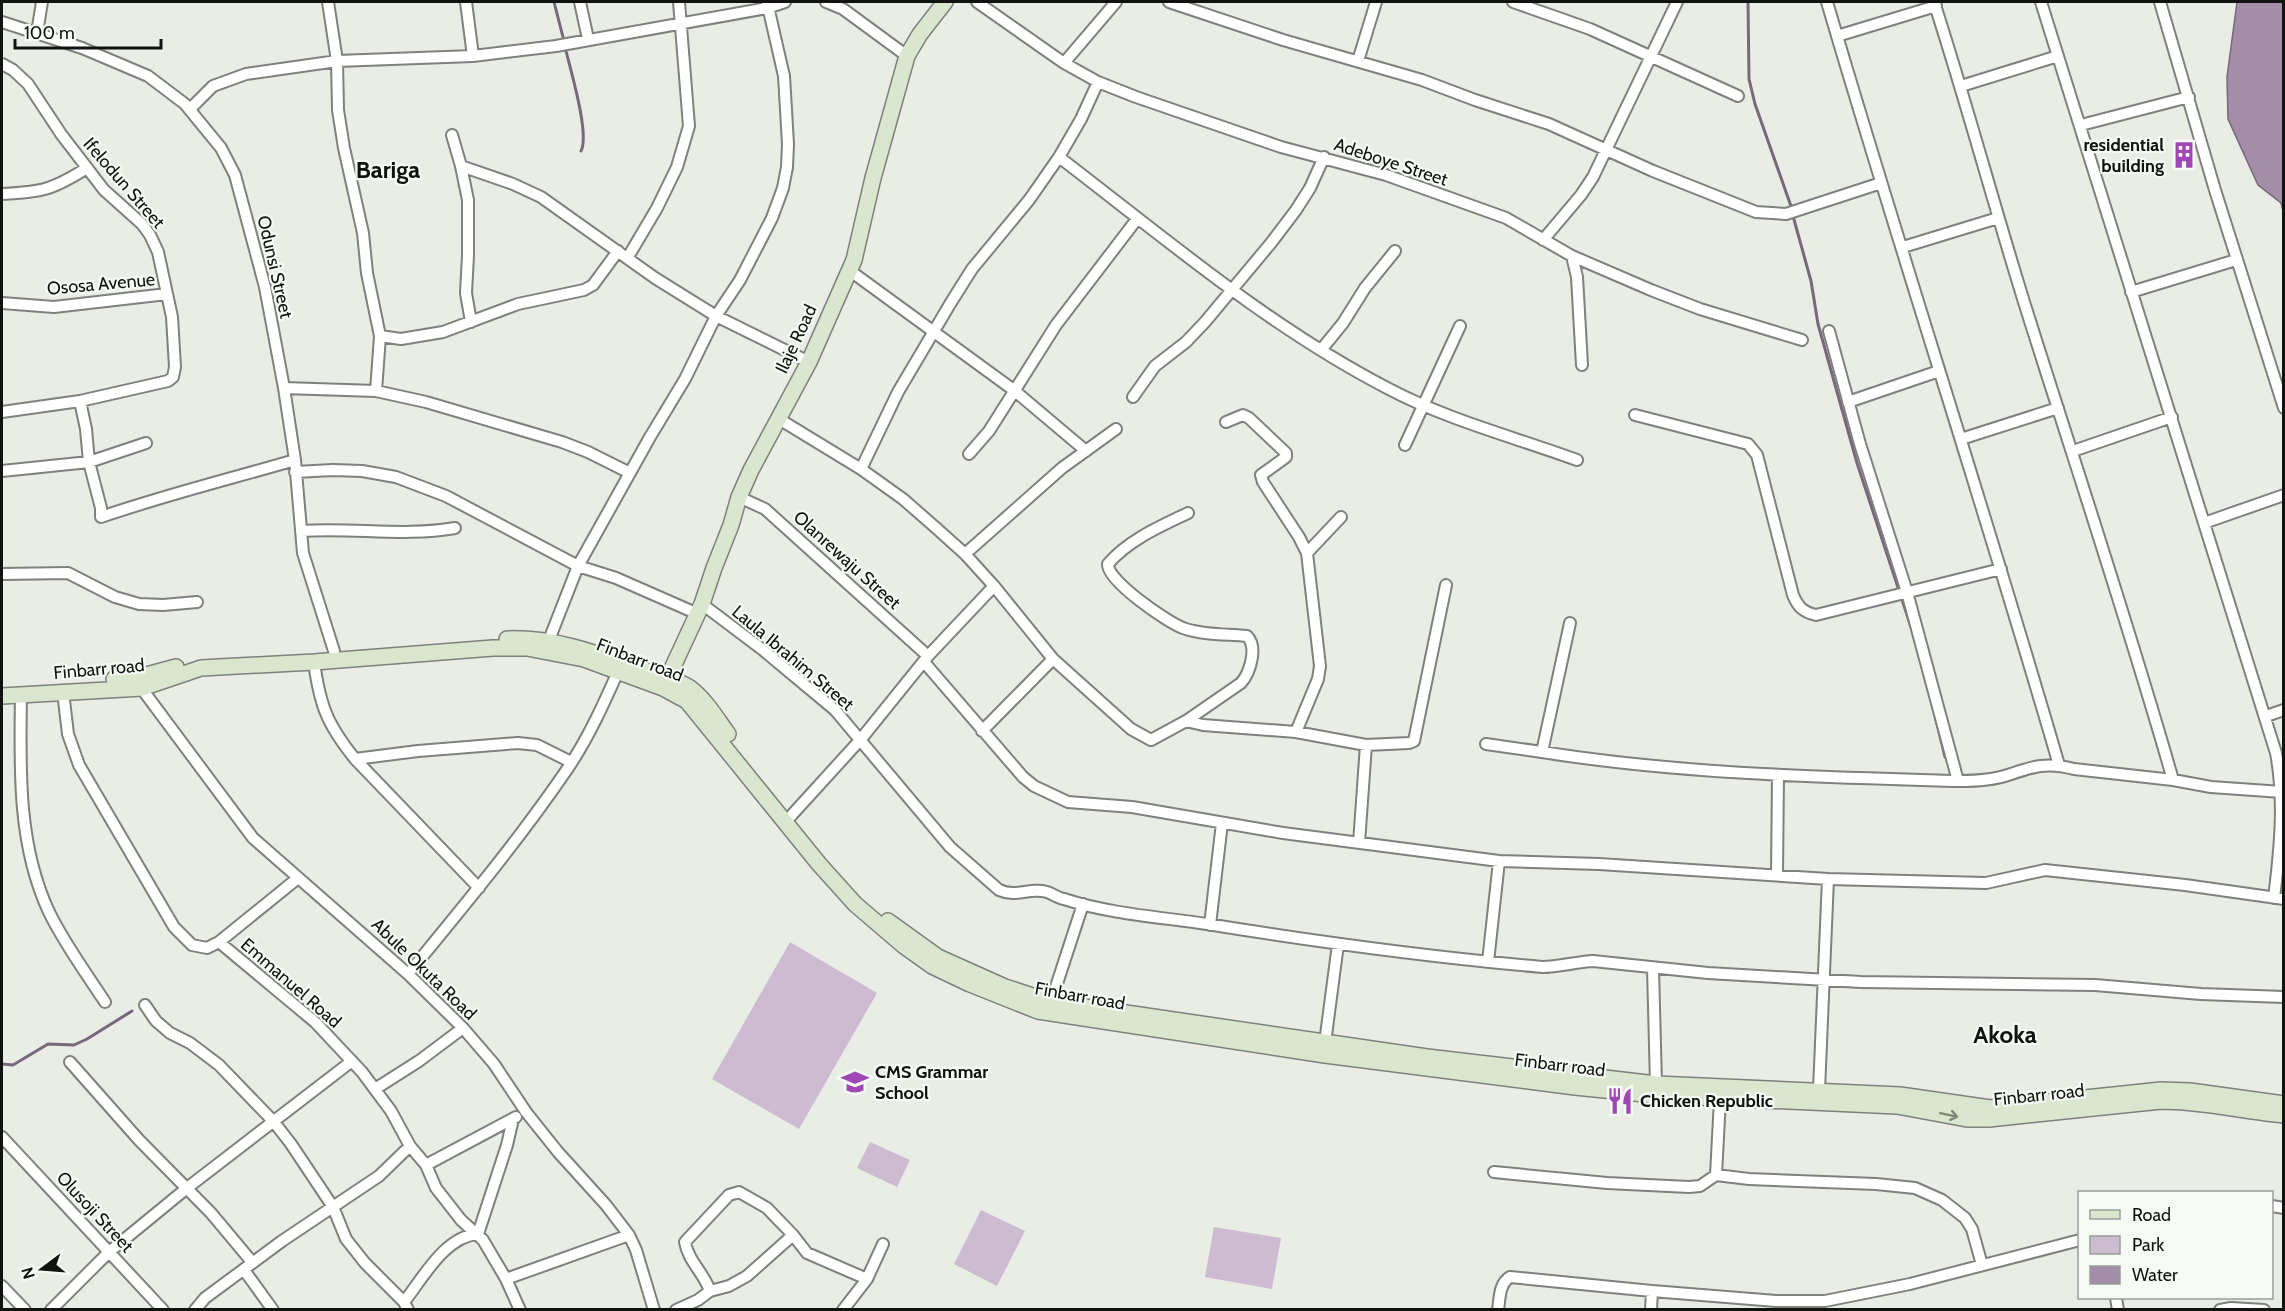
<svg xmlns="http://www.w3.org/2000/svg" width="2285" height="1311" font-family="Cabin,sans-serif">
	<rect width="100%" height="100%" fill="#e9ede6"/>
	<!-- green -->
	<path fill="#cdbbd1" d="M790 942 877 993 799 1129 712 1079Z
		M870 1142 910 1160 897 1187 857 1168Z
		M981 1210 1025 1231 997 1286 954 1264Z
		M1214 1227 1281 1238 1272 1289 1205 1277Z"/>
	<!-- water -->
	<path fill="#a48da9" stroke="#78687b" stroke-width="1.5" d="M2237 2H2283V211L2281 203 2258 185 2228 119 2227 77Z"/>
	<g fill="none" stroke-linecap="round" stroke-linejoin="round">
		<!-- stream -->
		<path stroke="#78687b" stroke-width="3" d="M554 2 564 41
			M1748 2 1749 79 1755 104 1792 209
			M565 47C570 68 590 134 581 151
			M1793 216 1811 281 1818 324 1857 463 1911 627
			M1932 703 1945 757
			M2 1064 13 1065 48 1044 74 1045 87 1039 132 1011"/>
		<defs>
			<path id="street" d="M328 2 337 61 338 110 344 148 363 233 367 273 380 336 376 391
				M466 2 473 56
				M580 2 588 39
				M826 2 843 9 907 56
				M977 2 1064 63 1098 82 1136 97 1281 147 1386 175 1481 209 1506 218 1572 256 1651 290 1700 309 1802 340
				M1169 2 1283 40 1422 80 1475 100 1549 124 1653 171 1756 212 1786 214 1881 183
				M1513 2 1590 29 1738 96
				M1827 2C1902 257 1985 510 2059 765
				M1934 2C1966 101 1993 202 2024 302 2074 461 2127 619 2173 780
				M2041 2 2276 753C2285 801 2280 849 2274 898
				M2160 2 2215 190 2284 408
				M2 22 82 48 148 76 185 104 221 148 235 175 265 287 284 388 295 460 303 553 334 651
				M37 33 42 2
				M1837 36 1936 6
				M1358 61 1376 2
				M1064 63 1116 2
				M2 64 13 70 28 84 61 134 104 190 142 224 150 235 158 252 172 317 175 367 173 377 168 381 80 401 2 412
				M1961 86 2058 56
				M190 109 213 86 246 74 337 61 473 56 556 46 767 8 785 2
				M2081 125 2189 97
				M452 135 461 166 468 200V255L466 293 471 322
				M1059 157C1166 239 1269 327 1389 389 1448 420 1514 437 1577 460
				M461 166 513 184 541 197 655 278 716 316 809 362
				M2 194C42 192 52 190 87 168
				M1543 240 1581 195 1593 177 1677 2
				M1903 247 1998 218
				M1572 256 1577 277 1582 365
				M628 257 657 208 677 167 689 126 679 2
				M849 270 1015 391 1086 451
				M2131 292 2236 260
				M2 303 54 307 167 294
				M1829 331 1860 444 1907 592 1958 781
				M380 336 401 339 443 332 518 304 584 290 593 285 618 251
				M1321 350 1343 323 1365 288 1395 251
				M284 388 376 391 426 402 562 442 588 452 630 473
				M1133 397 1155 366 1186 342 1205 322 1271 243 1296 210 1310 188 1324 157
				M80 401 86 429 89 462 101 508V517C165 495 230 479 295 460
				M1848 402 1939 371
				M1635 415 1748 444 1757 455 1793 595C1798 607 1803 612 1816 615L2001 569
				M779 419 861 469 903 499 935 527 965 554 994 586 1053 659 1131 729 1151 740 1186 721 1241 683C1250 673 1258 647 1247 636 1226 634 1202 635 1183 628 1167 622 1106 580 1108 564 1128 540 1161 526 1188 513
				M1226 422 1243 415 1249 418 1286 453V457L1261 475 1263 482 1299 537 1307 553 1320 666 1318 679 1296 732
				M1961 439 2058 408
				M1405 445 1460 326
				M2073 451 2172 417
				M969 454 989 431 1056 325 1137 219
				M861 469 898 392 950 304 972 269 1029 200 1059 157 1081 119 1098 82
				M2 471 89 462 146 443
				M295 472 333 470 362 471 396 477 446 496 578 566 616 578 698 614
				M739 497 765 509 928 656
				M2204 523 2284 495
				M301 531C352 527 404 537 455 528
				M1307 553 1341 517
				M965 554 1062 468 1116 429
				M2 574 68 573 115 597 139 604 163 605 197 602
				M702 604 763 650 835 710 950 847 999 890C1017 898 1029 887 1047 892 1053 894 1058 898 1064 899 1110 914 1160 917 1207 924 1318 942 1430 957 1542 967 1559 967 1575 962 1593 961L1708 973 1861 982 2095 985 2201 994 2284 997
				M1570 623 1542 752C1680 774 1820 777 1959 781 1975 781 1993 780 2008 775 2034 766 2047 762 2074 769L2173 780 2211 787 2282 792
				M549 640 578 566 650 437 685 379 716 316 740 280 772 218 783 188 787 167 788 144 784 76 767 2
				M314 662C320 706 327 724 355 759L479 888
				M924 662 1023 777 1034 786 1068 802 1132 807 1283 833 1499 861 1599 864 1828 879 1986 883 2045 870 2185 885 2284 899
				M139 685 253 838 408 974 463 1028 494 1064 526 1112 558 1152 606 1205 629 1235 636 1250 654 1310
				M63 692 68 734 79 765 174 927 192 945 207 948 219 942 315 1022 362 1072 391 1111 410 1146 426 1165 436 1188 461 1220 483 1240 506 1279 520 1310
				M21 694C20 766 17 844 49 912 64 943 86 973 105 1002
				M2266 716 2284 710
				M1186 721 1203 725 1296 732 1366 745 1409 743 1414 741 1446 585
				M982 731 1053 659
				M1486 744 1542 752
				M355 759 418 751 518 743 537 745 571 762
				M790 817 861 739 928 656 994 586
				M1359 843 1366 745
				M1777 874 1778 776
				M1210 925 1222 823
				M219 942 298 878
				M1488 962 1499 861
				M1653 968 1656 1084
				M408 974C463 907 519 840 568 768 589 737 605 701 620 667
				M1051 1002 1083 904
				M145 1005 156 1021 170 1033 190 1043 219 1065 274 1122 291 1144 333 1207 346 1239 365 1263 404 1302 408 1310
				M1325 1043 1338 944
				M70 1062 139 1140 211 1213 252 1262
				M375 1089 419 1061 463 1028
				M1819 1090 1828 879
				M2 1137 163 1310
				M426 1165 516 1117
				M1494 1172 1607 1183 1689 1187 1700 1186 1716 1175 1749 1179 1876 1184 1915 1188 1942 1200 1965 1218 1972 1229 1982 1265
				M1716 1175 1720 1099
				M2272 1206 2284 1208
				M244 1270 273 1310
				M506 1279 629 1235
				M2 1286 25 1310
				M710 1291 729 1286 747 1276 793 1235
				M2116 1298 2118 1310
				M404 1302C423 1278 445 1236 478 1234L507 1145 513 1119
				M51 1310 109 1252 187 1188 352 1061
				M195 1310 205 1298 282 1241 379 1176 410 1146
				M676 1310 698 1300 710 1291C704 1273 688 1261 685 1242L729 1195 739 1192 767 1208 793 1235 807 1253 867 1279
				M843 1310 867 1279 883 1244
				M1498 1310C1500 1297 1499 1284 1510 1277L1652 1291 1776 1301H1825L1910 1284 2080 1240
				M1651 1310 1652 1291
				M2220 1310 2231 1308 2264 1310"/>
			<path id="secondary" d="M507 639C556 637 601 655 646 671 661 677 677 679 690 688 705 699 717 719 728 734
				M114 679 135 678 176 667
				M664 686 702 604 714 568 731 525 739 497 751 470 809 362 854 260 873 178 907 56 920 34 945 2
				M2 696 142 688 201 668 314 662 493 648H527L584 659 663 688 687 701 819 864 855 904 904 946 932 966 970 984 1038 1011 1325 1055 1575 1087 1654 1095 1897 1106 1967 1119H1989L2161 1101C2202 1101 2243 1111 2284 1115
				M888 921 938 957 1005 987 1051 1002 1427 1057 1656 1084 1900 1095 1990 1108 2161 1090 2190 1091 2284 1104"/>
		</defs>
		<!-- street casing -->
		<use href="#street" stroke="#7e817c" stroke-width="14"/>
		<!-- secondary casing -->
		<use href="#secondary" stroke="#7e817c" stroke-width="18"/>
		<!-- street -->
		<use href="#street" stroke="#fff" stroke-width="10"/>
		<!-- secondary -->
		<use href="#secondary" stroke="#dae6ce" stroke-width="15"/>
	</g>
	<!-- one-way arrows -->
	<defs><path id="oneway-shaft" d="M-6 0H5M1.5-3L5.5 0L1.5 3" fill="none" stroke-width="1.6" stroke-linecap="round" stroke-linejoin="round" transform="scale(1.5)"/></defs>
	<use stroke="#808779" href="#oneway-shaft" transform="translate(1949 1115) rotate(12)"/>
	<!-- icons -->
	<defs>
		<symbol id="building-bare" viewBox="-9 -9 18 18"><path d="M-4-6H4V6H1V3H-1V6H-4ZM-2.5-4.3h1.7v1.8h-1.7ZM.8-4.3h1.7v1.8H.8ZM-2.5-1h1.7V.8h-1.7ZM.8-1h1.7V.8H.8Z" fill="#9f47b4" stroke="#f6faf4" stroke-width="2.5" paint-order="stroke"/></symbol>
		<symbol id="school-bare" viewBox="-9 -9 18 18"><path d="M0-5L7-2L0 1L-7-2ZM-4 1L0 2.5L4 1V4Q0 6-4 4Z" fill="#9f47b4" stroke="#f6faf4" stroke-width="2.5" paint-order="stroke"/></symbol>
		<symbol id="restaurant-bare" viewBox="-9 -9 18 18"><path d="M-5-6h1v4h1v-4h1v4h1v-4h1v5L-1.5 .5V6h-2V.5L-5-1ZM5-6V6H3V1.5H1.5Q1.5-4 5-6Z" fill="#9f47b4" stroke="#f6faf4" stroke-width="2.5" paint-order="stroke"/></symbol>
	</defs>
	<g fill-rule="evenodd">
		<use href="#building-bare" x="2165" y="136" width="38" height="38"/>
		<use href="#school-bare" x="836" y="1063" width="38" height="38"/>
		<use href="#restaurant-bare" x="1601" y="1082" width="38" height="38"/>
	</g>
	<g text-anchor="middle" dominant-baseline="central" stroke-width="4.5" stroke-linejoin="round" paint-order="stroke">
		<!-- poi labels -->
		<g font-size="18" font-weight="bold" fill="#111311" stroke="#f6faf4" text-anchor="start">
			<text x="2164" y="145" text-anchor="end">residential<tspan x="2164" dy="21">building</tspan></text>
			<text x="875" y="1072">CMS Grammar<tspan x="875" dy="21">School</tspan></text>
			<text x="1640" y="1101">Chicken Republic</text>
		</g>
		<!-- street labels -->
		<g font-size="18" fill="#111311" stroke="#f6faf4">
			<text transform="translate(1391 162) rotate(18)">Adeboye Street</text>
			<text transform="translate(124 183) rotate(49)">Ifelodun Street</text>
			<text transform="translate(275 267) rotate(77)">Odunsi Street</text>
			<text transform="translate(101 284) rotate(-5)">Ososa Avenue</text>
			<text transform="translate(796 339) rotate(-65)">Ilaje Road</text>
			<text transform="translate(847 560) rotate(42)">Olanrewaju Street</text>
			<text transform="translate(793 658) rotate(40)">Laula Ibrahim Street</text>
			<text transform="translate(640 660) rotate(21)">Finbarr road</text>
			<text transform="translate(99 669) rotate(-5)">Finbarr road</text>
			<text transform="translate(424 969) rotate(44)">Abule Okuta Road</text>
			<text transform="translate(291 983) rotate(41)">Emmanuel Road</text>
			<text transform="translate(1080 996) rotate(10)">Finbarr road</text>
			<text transform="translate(1560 1065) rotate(7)">Finbarr road</text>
			<text transform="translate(2039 1095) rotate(-6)">Finbarr road</text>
			<text transform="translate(95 1212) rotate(47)">Olusoji Street</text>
		</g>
		<!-- district labels -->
		<g font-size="24" font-weight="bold" fill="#111311" stroke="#f6faf4">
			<text x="388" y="169">Bariga</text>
			<text x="2005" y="1034">Akoka</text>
		</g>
	</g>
	<!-- border -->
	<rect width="2285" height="1311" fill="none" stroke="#111311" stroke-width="6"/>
	<!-- legend -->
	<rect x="2078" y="1191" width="195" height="108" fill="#f6faf4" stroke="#9a9e99" stroke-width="1.5"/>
	<rect x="2090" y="1210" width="30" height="9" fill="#dae6ce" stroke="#9a9e99" stroke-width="1.5"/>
	<text x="2132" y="1221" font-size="18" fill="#111311">Road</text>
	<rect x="2090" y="1236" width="30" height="18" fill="#cdbbd1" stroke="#9a9e99" stroke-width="1.5"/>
	<text x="2132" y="1251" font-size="18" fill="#111311">Park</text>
	<rect x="2090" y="1266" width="30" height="18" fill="#a48da9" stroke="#9a9e99" stroke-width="1.5"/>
	<text x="2132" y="1281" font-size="18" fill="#111311">Water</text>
	<!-- north arrow -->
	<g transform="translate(42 1269) rotate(254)" stroke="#f6faf4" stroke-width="4.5" paint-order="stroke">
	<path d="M0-4.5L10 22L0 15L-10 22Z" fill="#111311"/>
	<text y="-9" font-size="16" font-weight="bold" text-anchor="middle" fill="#111311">N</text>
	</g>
	<!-- scale -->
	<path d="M15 39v9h146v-9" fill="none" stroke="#111311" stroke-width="3"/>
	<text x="24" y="39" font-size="18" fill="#111311" stroke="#f6faf4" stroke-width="4.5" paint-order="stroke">100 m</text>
</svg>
